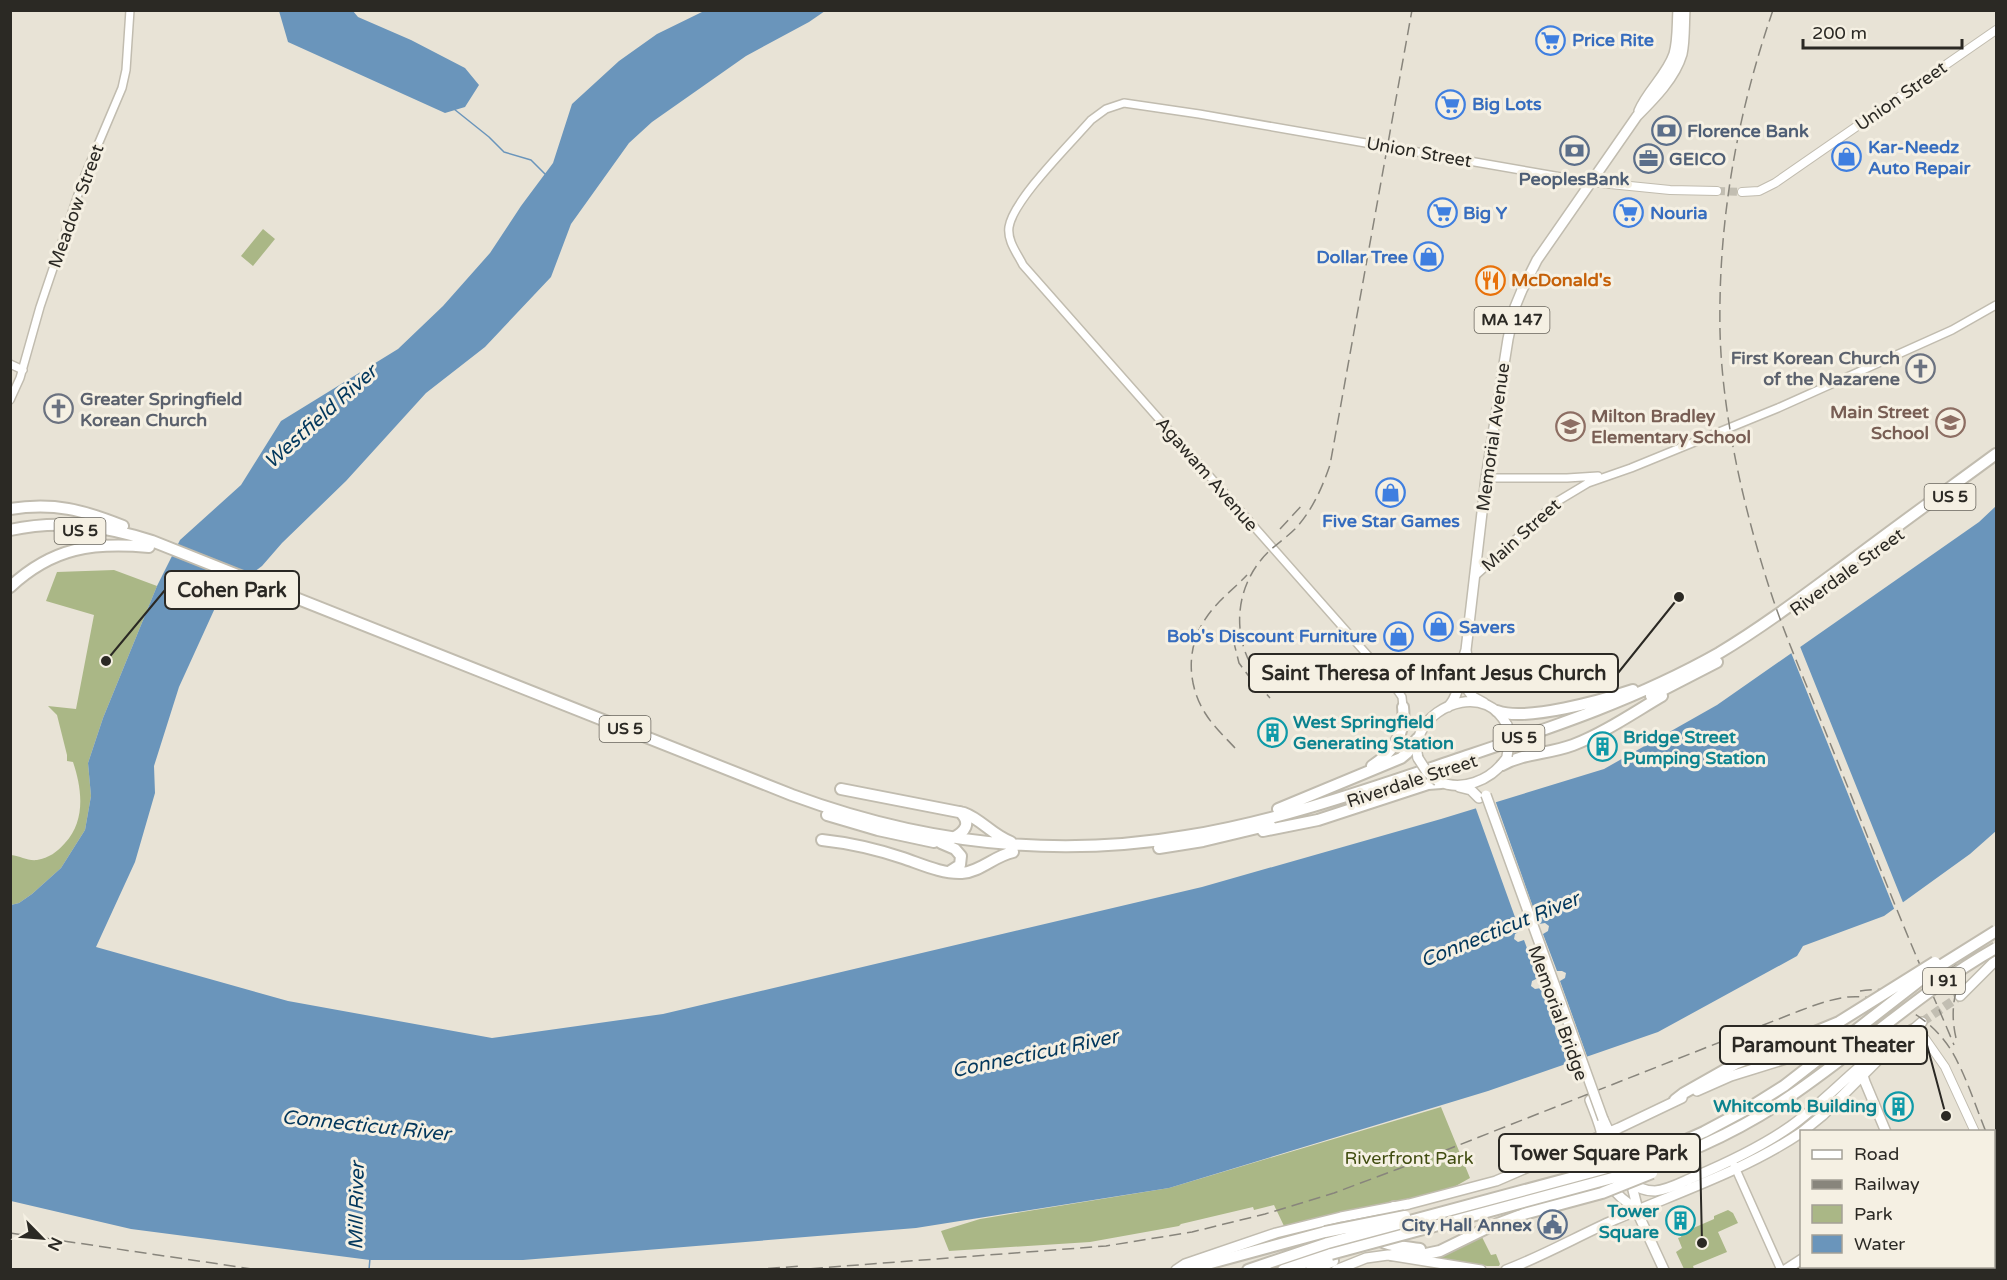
<svg xmlns="http://www.w3.org/2000/svg" width="2007" height="1280" font-family="'Varela Round',sans-serif">
	<rect width="100%" height="100%" fill="#e8e3d6"/>
	<!-- green -->
	<path fill="#aab786" d="M263 229 275 239 253 266 241 256Z
		M114 570 157 586 103 718 88 763 91 796 85 830 61 868 32 894 19 903 11 905V855C21 856 27 861 37 860 49 858 57 852 65 843 86 820 82 789 73 762L67 761V755L57 715 48 706 76 709 94 615 46 601 57 572Z
		M1441 1107 1470 1178 1454 1187 1409 1199 1284 1226 1274 1205 1254 1210 1253 1207 1181 1224 1179 1226 1090 1242 949 1251 941 1231 980 1219 1169 1188Z
		M1728 1210 1733 1213 1738 1223 1718 1232 1727 1252 1693 1266 1694 1269H1684L1676 1252 1682 1248 1678 1238 1681 1237 1682 1233 1714 1219V1216Z
		M1481 1235 1491 1255 1496 1254 1500 1264 1499 1266H1487L1434 1257Z"/>
	<!-- water -->
	<path fill="#6a95bb" d="M279 11H353L358 17 411 40 465 68 479 85 465 107 445 113 288 42Z
		M704 11H825L809 22 746 56 652 122 629 143 571 224 551 277 485 347 426 393 346 481 282 543 262 566 220 597 179 687 154 766 155 793 135 862 96 947 288 1001 492 1038 663 1014 1202 887 1441 819 1604 769 1717 705 1979 522 1996 506V831L1970 854 1884 916 1803 946 1797 956 1658 1032 1488 1091 1169 1188 916 1228 523 1260H370L131 1229 11 1201V905L19 903 32 894 61 868 85 830 91 796 88 763 103 718 157 586 180 540 241 485 281 421 398 349 443 306 490 253 521 206 553 163 572 104 619 61 657 34Z"/>
	<!-- pier -->
	<path fill="#e8e3d6" d="M1799 644 1904 905 1895 911 1790 650Z
		M1495 800 1539 924 1545 923 1549 926 1548 931 1543 934 1557 971H1562L1566 973 1565 978 1560 981 1588 1059 1569 1066 1541 988 1535 989 1531 986 1532 981 1538 978 1524 940 1518 942 1514 939 1515 934 1520 931 1475 806Z"/>
	<g fill="none" stroke-linecap="round" stroke-linejoin="round">
		<!-- stream -->
		<path stroke="#6a95bb" stroke-width="1.5" d="M454 109 489 137 504 152 531 160 546 175
			M369 1270 370 1258"/>
		<!-- secondary-tunnel -->
		<path stroke="#c2beb2" stroke-width="8" stroke-dasharray="8 4" stroke-linecap="butt" d="M1717 191 1742 192"/>
		<!-- primary-tunnel -->
		<path stroke="#c2beb2" stroke-width="9" stroke-dasharray="9 4.5" stroke-linecap="butt" d="M1922 1022 1960 996"/>
		<defs>
			<path id="tertiary" d="M10 364 23 370
				M10 400 20 378 40 307 83 180 122 88 126 70 130 10
				M1486 478H1567L1598 476
				M1474 577 1558 501 1588 483 1631 468 1778 408 1952 330 1996 305
				M1403 707 1402 697 1393 684 1023 265C1017 253 1007 241 1009 227 1013 200 1071 143 1091 120L1106 109 1124 103 1199 114 1590 182
				M1734 1165 1781 1270"/>
			<path id="secondary" d="M1590 182 1670 190 1717 191
				M1742 192 1759 191 1775 183 1996 30
				M1917 1027 1945 1067 1975 1132
				M1994 1260 1996 1267
				M1858 1266 1860 1270
				M1923 1266 1925 1270"/>
			<path id="primary" d="M1639 111C1648 90 1667 75 1674 54 1678 40 1677 24 1678 10
				M1484 703 1473 697 1467 689 1468 664 1466 650 1486 478 1508 339 1515 307 1522 290 1537 260 1637 116C1654 99 1675 78 1682 54 1685 40 1684 24 1685 10
				M1448 707C1462 693 1459 668 1466 650
				M1418 758C1409 722 1455 691 1487 705 1496 709 1502 716 1507 725
				M1438 781C1461 792 1490 781 1505 760
				M1459 787 1471 790 1479 798
				M1960 996 1996 960
				M1697 1091 1731 1076 1805 1053 1823 1049 1851 1052 1858 1059 1865 1082 1886 1132
				M1590 1100C1595 1113 1601 1126 1603 1140 1612 1179 1599 1185 1638 1210
				M1603 1119 1626 1169
				M1802 1132 1823 1115 1879 1059 1922 1022
				M1994 1146 1996 1144
				M1630 1181C1637 1188 1645 1191 1655 1191 1668 1190 1682 1182 1694 1177 1727 1163 1761 1147 1791 1126 1835 1094 1868 1051 1917 1027
				M1631 1182 1640 1218 1664 1270
				M1176 1270 1185 1264 1276 1233 1341 1217 1409 1204 1496 1181 1619 1128 1682 1098
				M1336 1270 1366 1258 1388 1255 1481 1270
				M1506 1270C1543 1256 1578 1236 1614 1220 1676 1193 1746 1170 1802 1132
				M1785 1270 1802 1259"/>
			<path id="motorway" d="M10 509C54 502 83 510 123 526
				M10 530C60 519 105 526 152 541L792 795C919 842 1052 859 1186 836 1279 821 1369 789 1458 759 1547 729 1636 700 1719 653 1764 626 1806 594 1848 563 1897 526 1947 490 1996 454
				M10 587C53 547 93 542 149 547
				M1651 696 1717 662
				M1497 711C1526 722 1603 700 1633 690
				M1502 765C1524 753 1549 754 1573 745 1604 733 1633 713 1662 696
				M1372 766C1393 752 1406 733 1403 707
				M841 789 964 813C981 819 992 835 1011 842
				M1278 809 1401 758 1407 753 1417 739
				M827 815 878 830 934 842
				M1263 831 1318 820 1428 784 1441 783
				M953 838C965 832 972 823 960 812
				M822 840C850 843 876 849 903 858 921 864 942 874 962 873 980 872 994 856 1013 852
				M941 843 955 849 961 856 960 865 949 872
				M1159 848 1203 841 1270 825
				M1675 1100 1684 1093 1737 1063 1788 1043
				M1394 1207C1353 1245 1388 1244 1420 1249
				M1392 1255 1426 1254 1440 1251 1487 1228 1524 1214
				M1185 1270 1325 1232
				M1248 1270 1328 1243
				M1283 1270 1331 1254
				M1311 1270 1333 1261"/>
		</defs>
		<!-- tertiary casing -->
		<use href="#tertiary" stroke="#c1bcaf" stroke-width="10"/>
		<!-- secondary casing -->
		<use href="#secondary" stroke="#c1bcaf" stroke-width="10"/>
		<!-- primary casing -->
		<use href="#primary" stroke="#c1bcaf" stroke-width="12"/>
		<!-- motorway casing -->
		<use href="#motorway" stroke="#c1bcaf" stroke-width="14"/>
		<!-- tertiary -->
		<use href="#tertiary" stroke="#fff" stroke-width="7"/>
		<!-- secondary -->
		<use href="#secondary" stroke="#fff" stroke-width="8"/>
		<!-- primary -->
		<use href="#primary" stroke="#fff" stroke-width="9"/>
		<!-- motorway -->
		<use href="#motorway" stroke="#fff" stroke-width="10"/>
		<!-- rail -->
		<path stroke="#88857c" stroke-width="1.5" stroke-dasharray="12 6" stroke-linecap="butt" d="M1773 10C1737 114 1718 221 1720 331 1722 418 1746 519 1774 602 1790 648 1810 693 1828 738 1859 814 1888 890 1920 965 1931 992 1943 1018 1954 1045
			M1280 529 1304 503
			M1233 639 1239 663 1259 690
			M1250 663C1233 630 1237 589 1261 560 1270 548 1284 540 1295 529 1312 511 1322 488 1330 465L1412 10
			M1255 681 1270 698
			M1235 748C1225 737 1213 726 1205 713 1187 684 1186 647 1206 618 1217 601 1234 589 1247 575
			M1860 991C1873 989 1888 990 1902 988 1938 982 1967 958 1993 934
			M1956 1038C1949 1008 1955 980 1974 956
			M1994 1135 1996 1143
			M1994 1151 1996 1159
			M10 1233 259 1270
			M750 1270 800 1266
			M793 1270 1106 1246 1192 1232 1265 1214 1334 1193 1398 1169 1799 1011C1815 1005 1831 999 1848 997 1889 994 1930 1016 1951 1050 1966 1075 1975 1105 1986 1132"/>
		<defs>
			<path id="primary-bridge" d="M1507 725 1510 740 1507 756
				M1418 758 1427 772 1438 781
				M1486 795 1603 1119"/>
			<path id="motorway-bridge" d="M1788 1043 1839 1022 1935 962
				M1524 1214 1602 1193 1652 1173
				M1325 1232 1405 1216
				M1328 1243 1607 1168 1666 1149 1704 1132 1749 1108 1784 1086 1932 971 1996 931
				M1331 1254 1616 1177C1677 1159 1736 1133 1789 1097 1860 1049 1922 990 1996 948"/>
		</defs>
		<!-- primary-bridge casing -->
		<use href="#primary-bridge" stroke="#c1bcaf" stroke-width="12" stroke-linecap="butt"/>
		<!-- motorway-bridge casing -->
		<use href="#motorway-bridge" stroke="#c1bcaf" stroke-width="14" stroke-linecap="butt"/>
		<!-- primary-bridge -->
		<use href="#primary-bridge" stroke="#fff" stroke-width="9"/>
		<!-- motorway-bridge -->
		<use href="#motorway-bridge" stroke="#fff" stroke-width="10"/>
	</g>
	<!-- icons -->
	<defs>
		<symbol id="supermarket-ring" viewBox="-11 -11 22 22"><circle r="9.5" fill="#f5f0e3" stroke="#3f7fe0" stroke-width="1.5"/><path d="M-6-5.5h2.5l.6 2H6L4.5 2H-2.5L-4.4-4H-6ZM-1.5 3.2a1.3 1.3 0 1 0 .1 0ZM3 3.2a1.3 1.3 0 1 0 .1 0Z" fill="#3f7fe0"/></symbol>
		<symbol id="bank-ring" viewBox="-11 -11 22 22"><circle r="9.5" fill="#f5f0e3" stroke="#5c6f8a" stroke-width="1.5"/><path d="M-6-4H6V4H-6ZM0-2.3a2.3 2.3 0 1 0 0 4.6a2.3 2.3 0 1 0 0-4.6Z" fill="#5c6f8a"/></symbol>
		<symbol id="shop-ring" viewBox="-11 -11 22 22"><circle r="9.5" fill="#f5f0e3" stroke="#3f7fe0" stroke-width="1.5"/><path d="M-5-2.5h2.3a2.7 3.5 0 0 1 5.4 0H5L5.5 6h-11ZM-1.5-2.5h3a1.5 2.3 0 0 0-3 0Z" fill="#3f7fe0"/></symbol>
		<symbol id="office-ring" viewBox="-11 -11 22 22"><circle r="9.5" fill="#f5f0e3" stroke="#5c6f8a" stroke-width="1.5"/><path d="M-6-3h4V-5.5h4V-3h4V5H-6ZM-1-4.5V-3h2v-1.5ZM-6 0V1H6V0Z" fill="#5c6f8a"/></symbol>
		<symbol id="restaurant-ring" viewBox="-11 -11 22 22"><circle r="9.5" fill="#f5f0e3" stroke="#e8710a" stroke-width="1.5"/><path d="M-5-6h1v4h1v-4h1v4h1v-4h1v5L-1.5 .5V6h-2V.5L-5-1ZM5-6V6H3V1.5H1.5Q1.5-4 5-6Z" fill="#e8710a"/></symbol>
		<symbol id="church-ring" viewBox="-11 -11 22 22"><circle r="9.5" fill="#f5f0e3" stroke="#6b7280" stroke-width="1.5"/><path d="M-1.2-6h2.4v3.5h3.3v2.4h-3.3V6h-2.4V-.1h-3.3v-2.4h3.3Z" fill="#6b7280"/></symbol>
		<symbol id="school-ring" viewBox="-11 -11 22 22"><circle r="9.5" fill="#f5f0e3" stroke="#8d6e63" stroke-width="1.5"/><path d="M0-5L7-2L0 1L-7-2ZM-4 1L0 2.5L4 1V4Q0 6-4 4Z" fill="#8d6e63"/></symbol>
		<symbol id="building-ring" viewBox="-11 -11 22 22"><circle r="9.5" fill="#f5f0e3" stroke="#0f9aa8" stroke-width="1.5"/><path d="M-4-6H4V6H1V3H-1V6H-4ZM-2.5-4.3h1.7v1.8h-1.7ZM.8-4.3h1.7v1.8H.8ZM-2.5-1h1.7V.8h-1.7ZM.8-1h1.7V.8H.8Z" fill="#0f9aa8"/></symbol>
		<symbol id="civic-ring" viewBox="-11 -11 22 22"><circle r="9.5" fill="#f5f0e3" stroke="#5c6f8a" stroke-width="1.5"/><path d="M-.6-6.5H3V-4.5H.6V-3L4-1V1h2V6H-6V1h2V-1L-.6-3ZM-1.2 2.5V6h2.4V2.5Z" fill="#5c6f8a"/></symbol>
	</defs>
	<g fill-rule="evenodd">
		<use href="#supermarket-ring" x="1534" y="24" width="33" height="33"/>
		<use href="#supermarket-ring" x="1434" y="88" width="33" height="33"/>
		<use href="#bank-ring" x="1650" y="114" width="33" height="33"/>
		<use href="#bank-ring" x="1558" y="134" width="33" height="33"/>
		<use href="#shop-ring" x="1830" y="140" width="33" height="33"/>
		<use href="#office-ring" x="1632" y="142" width="33" height="33"/>
		<use href="#supermarket-ring" x="1426" y="196" width="33" height="33"/>
		<use href="#supermarket-ring" x="1612" y="196" width="33" height="33"/>
		<use href="#shop-ring" x="1412" y="240" width="33" height="33"/>
		<use href="#restaurant-ring" x="1474" y="264" width="33" height="33"/>
		<use href="#church-ring" x="1904" y="352" width="33" height="33"/>
		<use href="#church-ring" x="42" y="392" width="33" height="33"/>
		<use href="#school-ring" x="1934" y="406" width="33" height="33"/>
		<use href="#school-ring" x="1554" y="410" width="33" height="33"/>
		<use href="#shop-ring" x="1374" y="476" width="33" height="33"/>
		<use href="#shop-ring" x="1422" y="610" width="33" height="33"/>
		<use href="#shop-ring" x="1382" y="620" width="33" height="33"/>
		<use href="#building-ring" x="1256" y="716" width="33" height="33"/>
		<use href="#building-ring" x="1586" y="730" width="33" height="33"/>
		<use href="#building-ring" x="1882" y="1090" width="33" height="33"/>
		<use href="#building-ring" x="1664" y="1204" width="33" height="33"/>
		<use href="#civic-ring" x="1536" y="1208" width="33" height="33"/>
	</g>
	<g text-anchor="middle" dominant-baseline="central" stroke-width="6" stroke-linejoin="round" paint-order="stroke">
		<!-- shield labels -->
		<g fill="#f5f0e3" stroke="#68655d" stroke-width="1.5">
			<rect x="1474.5" y="307" width="75" height="26" rx="4.5"/>
			<rect x="1924.5" y="484" width="51" height="26" rx="4.5"/>
			<rect x="54.5" y="518" width="51" height="26" rx="4.5"/>
			<rect x="599.5" y="716" width="51" height="26" rx="4.5"/>
			<rect x="1493.5" y="725" width="51" height="26" rx="4.5"/>
			<rect x="1923" y="968" width="42" height="26" rx="4.5"/>
		</g>
		<g font-size="16" font-weight="bold" fill="#2b2924">
			<text x="1512" y="320">MA 147</text>
			<text x="1950" y="497">US 5</text>
			<text x="80" y="531">US 5</text>
			<text x="625" y="729">US 5</text>
			<text x="1519" y="738">US 5</text>
			<text x="1944" y="981">I 91</text>
		</g>
		<!-- shop labels -->
		<g font-size="18" font-weight="bold" fill="#366cbe" stroke="#f5f0e3" text-anchor="start">
			<text x="1572" y="40">Price Rite</text>
			<text x="1472" y="104">Big Lots</text>
			<text x="1868" y="147">Kar-Needz<tspan x="1868" dy="21">Auto Repair</tspan></text>
			<text x="1463" y="213">Big Y</text>
			<text x="1650" y="213">Nouria</text>
			<text x="1408" y="257" text-anchor="end">Dollar Tree</text>
			<text x="1391" y="521" text-anchor="middle">Five Star Games</text>
			<text x="1459" y="627">Savers</text>
			<text x="1377" y="636" text-anchor="end">Bob's Discount Furniture</text>
		</g>
		<!-- street labels -->
		<g font-size="18" fill="#2b2924" stroke="#f5f0e3">
			<text transform="translate(1901 96) rotate(-35)">Union Street</text>
			<text transform="translate(1419 152) rotate(10)">Union Street</text>
			<text transform="translate(76 206) rotate(-70)">Meadow Street</text>
			<text transform="translate(1493 437) rotate(-82)">Memorial Avenue</text>
			<text transform="translate(1207 474) rotate(49)">Agawam Avenue</text>
			<text transform="translate(1521 535) rotate(-42)">Main Street</text>
			<text transform="translate(1847 572) rotate(-36)">Riverdale Street</text>
			<text transform="translate(1412 781) rotate(-18)">Riverdale Street</text>
			<text transform="translate(1558 1013) rotate(70)">Memorial Bridge</text>
		</g>
		<!-- service labels -->
		<g font-size="18" font-weight="bold" fill="#4e5e75" stroke="#f5f0e3" text-anchor="start">
			<text x="1687" y="131">Florence Bank</text>
			<text x="1669" y="159">GEICO</text>
			<text x="1574" y="179" text-anchor="middle">PeoplesBank</text>
			<text x="1532" y="1225" text-anchor="end">City Hall Annex</text>
		</g>
		<!-- food labels -->
		<g font-size="18" font-weight="bold" fill="#c56008" stroke="#f5f0e3" text-anchor="start">
			<text x="1511" y="280">McDonald's</text>
		</g>
		<!-- worship labels -->
		<g font-size="18" font-weight="bold" fill="#5b616d" stroke="#f5f0e3" text-anchor="end">
			<text x="1900" y="358">First Korean Church<tspan x="1900" dy="21">of the Nazarene</tspan></text>
			<text x="80" y="399" text-anchor="start">Greater Springfield<tspan x="80" dy="21">Korean Church</tspan></text>
		</g>
		<!-- education labels -->
		<g font-size="18" font-weight="bold" fill="#785e54" stroke="#f5f0e3" text-anchor="end">
			<text x="1929" y="412">Main Street<tspan x="1929" dy="21">School</tspan></text>
			<text x="1591" y="416" text-anchor="start">Milton Bradley<tspan x="1591" dy="21">Elementary School</tspan></text>
		</g>
		<!-- culture labels -->
		<g font-size="18" font-weight="bold" fill="#0d838f" stroke="#f5f0e3" text-anchor="start">
			<text x="1293" y="722">West Springfield<tspan x="1293" dy="21">Generating Station</tspan></text>
			<text x="1623" y="737">Bridge Street<tspan x="1623" dy="21">Pumping Station</tspan></text>
			<text x="1877" y="1106" text-anchor="end">Whitcomb Building</text>
			<text x="1659" y="1211" text-anchor="end">Tower<tspan x="1659" dy="21">Square</tspan></text>
		</g>
		<!-- park labels -->
		<g font-size="18" fill="#404c10" stroke="#f5f0e3">
			<text x="1409" y="1158">Riverfront Park</text>
		</g>
		<!-- water labels -->
		<g font-size="20" font-style="italic" fill="#02375c" stroke="#f5f0e3">
			<text transform="translate(321 417) rotate(-42)">Westfield River</text>
			<text transform="translate(1500 930) rotate(-22)">Connecticut River</text>
			<text transform="translate(1035 1054) rotate(-12)">Connecticut River</text>
			<text transform="translate(366 1126) rotate(6)">Connecticut River</text>
			<text transform="translate(357 1206) rotate(-89)">Mill River</text>
		</g>
	</g>
	<!-- callouts -->
	<path fill="none" stroke="#2b2924" stroke-width="2" d="M106 661L165 590M1679 597L1618 673M1946 1116L1927 1045M1702 1243L1700 1153"/>
	<g fill="#2b2924" stroke="#f5f0e3" stroke-width="2">
		<circle cx="106" cy="661" r="6"/>
		<circle cx="1679" cy="597" r="6"/>
		<circle cx="1946" cy="1116" r="6"/>
		<circle cx="1702" cy="1243" r="6"/>
	</g>
	<g fill="#f5f0e3" stroke="#2b2924" stroke-width="2">
		<rect x="165" y="571" width="134" height="38" rx="6"/>
		<rect x="1249" y="654" width="369" height="38" rx="6"/>
		<rect x="1720" y="1026" width="207" height="38" rx="6"/>
		<rect x="1499" y="1134" width="201" height="38" rx="6"/>
	</g>
	<g font-size="20" text-anchor="middle" font-weight="bold" fill="#2b2924">
		<text x="232" y="597">Cohen Park</text>
		<text x="1434" y="680">Saint Theresa of Infant Jesus Church</text>
		<text x="1823" y="1052">Paramount Theater</text>
		<text x="1599" y="1160">Tower Square Park</text>
	</g>
	<!-- border -->
	<rect width="2007" height="1280" fill="none" stroke="#2b2924" stroke-width="24"/>
	<!-- legend -->
	<rect x="1800" y="1130" width="195" height="138" fill="#f5f0e3" stroke="#a4a097" stroke-width="1.5"/>
	<rect x="1812" y="1150" width="30" height="9" fill="#ffffff" stroke="#a4a097" stroke-width="1.5"/>
	<text x="1854" y="1160" font-size="18" fill="#2b2924">Road</text>
	<rect x="1812" y="1180" width="30" height="9" fill="#88857c" stroke="#a4a097" stroke-width="1.5"/>
	<text x="1854" y="1190" font-size="18" fill="#2b2924">Railway</text>
	<rect x="1812" y="1205" width="30" height="18" fill="#aab786" stroke="#a4a097" stroke-width="1.5"/>
	<text x="1854" y="1220" font-size="18" fill="#2b2924">Park</text>
	<rect x="1812" y="1235" width="30" height="18" fill="#6a95bb" stroke="#a4a097" stroke-width="1.5"/>
	<text x="1854" y="1250" font-size="18" fill="#2b2924">Water</text>
	<!-- north arrow -->
	<g transform="translate(42 1238) rotate(115)" stroke="#f5f0e3" stroke-width="4.5" paint-order="stroke">
	<path d="M0-4.5L10 22L0 15L-10 22Z" fill="#2b2924"/>
	<text y="-9" font-size="16" font-weight="bold" text-anchor="middle" fill="#2b2924">N</text>
	</g>
	<!-- scale -->
	<path d="M1803 39v9h159v-9" fill="none" stroke="#2b2924" stroke-width="3"/>
	<text x="1812" y="39" font-size="18" fill="#2b2924" stroke="#f5f0e3" stroke-width="4.5" paint-order="stroke">200 m</text>
</svg>
